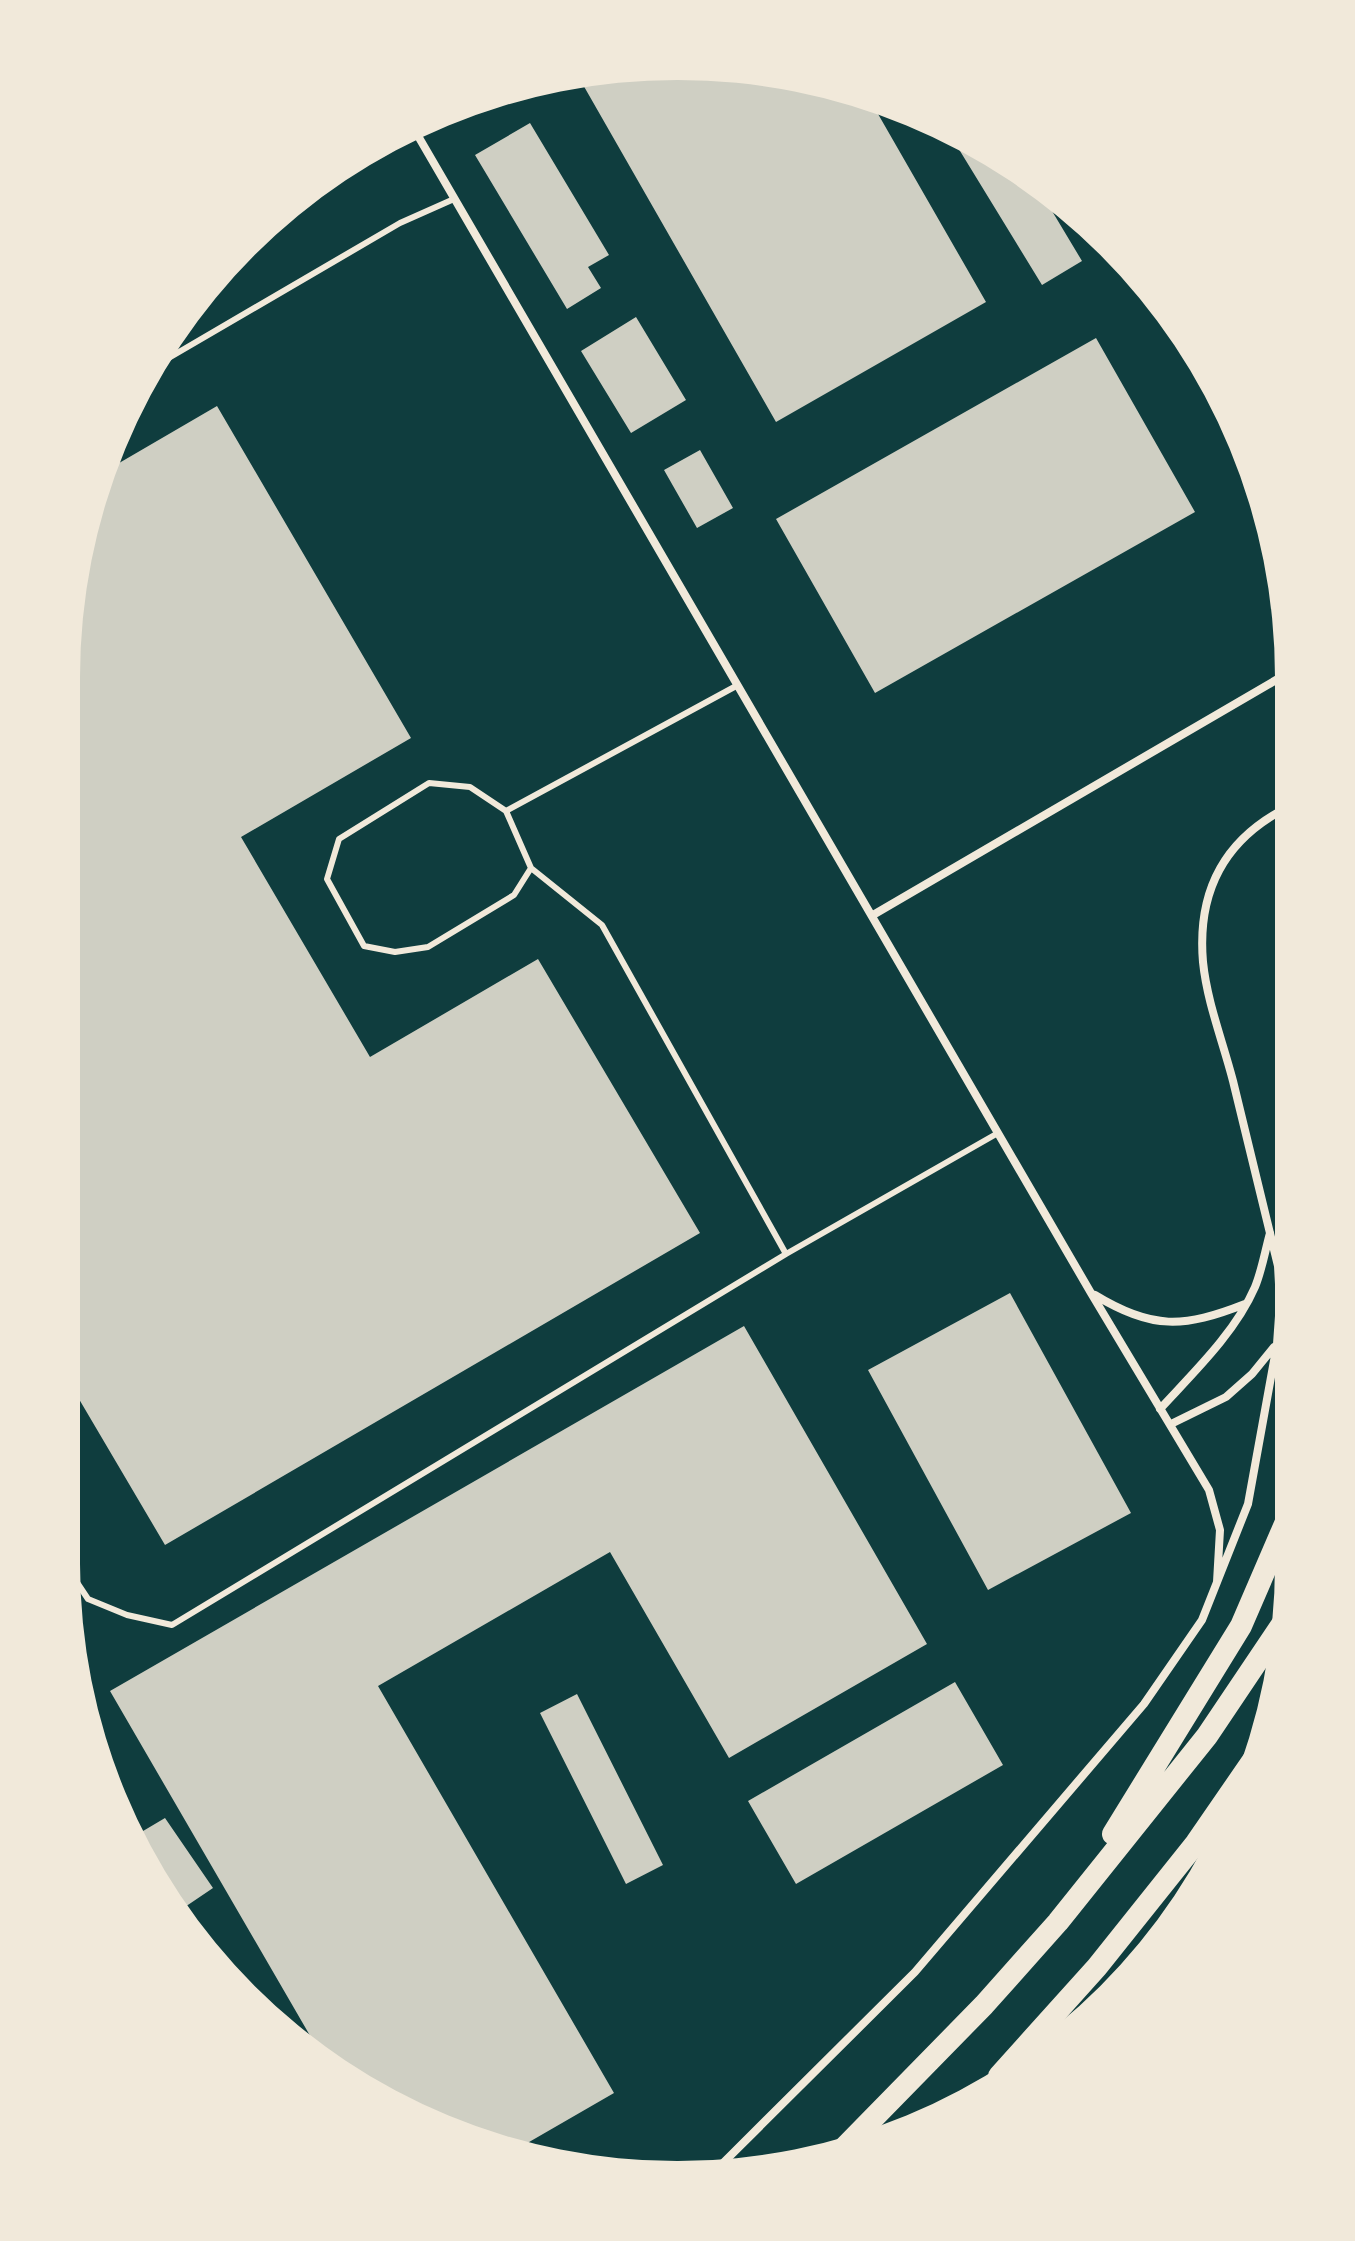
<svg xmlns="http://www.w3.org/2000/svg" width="1355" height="2241" font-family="Jost,sans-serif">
	<rect width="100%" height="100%" fill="#0f3d3e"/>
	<!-- building -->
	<path fill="#cfcfc3" d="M678 66 797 78 870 100 986 302 776 422 578 76Z
		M530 123 609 255 588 267 601 288 567 309 475 155Z
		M949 133 1018 169 1037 186 1082 261 1042 285Z
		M636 317 686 400 631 433 581 351Z
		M1096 338 1195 512 875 693 776 519Z
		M217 406 411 738 241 837 370 1057 538 959 700 1233 165 1545 66 1377 67 637 99 481 102 473Z
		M700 450 733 508 697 528 664 470Z
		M1010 1293 1131 1513 988 1590 868 1370Z
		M744 1326 927 1644 729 1758 610 1552 378 1686 614 2093 517 2149 481 2143 323 2058 110 1691Z
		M955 1682 1003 1765 796 1884 748 1801Z
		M577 1694 663 1865 626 1884 540 1713Z
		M165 1818 213 1888 179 1911 138 1834Z"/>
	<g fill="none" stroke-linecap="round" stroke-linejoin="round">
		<!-- service -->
		<path stroke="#f1e9da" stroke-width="6" d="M155 366 400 223 454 199
			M506 811 531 868 514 895 428 947 395 952 364 946 327 879 339 839 429 783 470 787 506 811 738 685
			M531 868 602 925 786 1254 998 1133
			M66 1566 88 1599 127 1615 172 1625 786 1254"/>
		<!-- minor -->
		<path stroke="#f1e9da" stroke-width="8" d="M414 129 1091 1293 1209 1490 1220 1530 1217 1582
			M873 915 1288 673
			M1095 1295C1152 1330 1184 1328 1245 1304
			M1160 1409C1194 1372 1235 1333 1255 1287 1262 1270 1265 1251 1270 1233
			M1171 1424 1226 1397 1252 1374 1274 1347
			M718 2168 915 1972 1144 1704 1202 1620 1248 1504 1277 1344 1280 1302 1278 1266C1263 1204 1248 1142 1233 1081 1223 1042 1207 1002 1203 962 1197 892 1224 839 1288 807"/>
		<!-- trunk -->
		<path stroke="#f1e9da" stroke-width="22" d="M1113 1834 1241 1626 1288 1517
			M999 2076 1097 1967 1196 1843 1258 1753
			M845 2147 984 2005 1058 1922 1207 1736 1285 1620"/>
	</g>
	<!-- crop -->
	<path d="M0 0H1355V2241H0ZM677 80H678A597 597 0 0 1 1275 677V1564A597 597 0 0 1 678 2161H677A597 597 0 0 1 80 1564V677A597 597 0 0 1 677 80Z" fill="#f1e9da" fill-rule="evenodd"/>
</svg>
